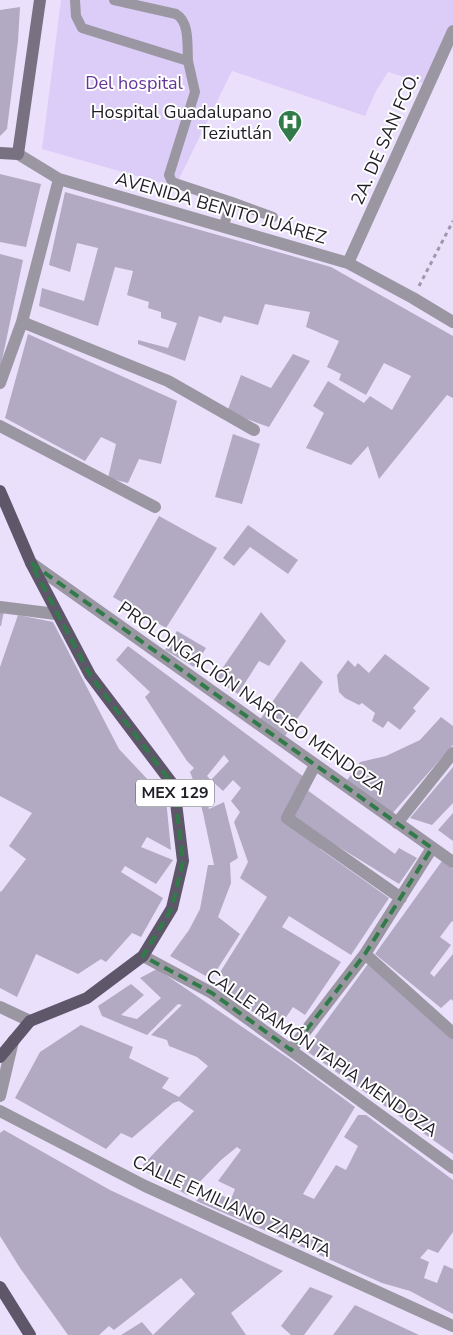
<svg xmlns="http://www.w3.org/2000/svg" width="453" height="1335" font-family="'Nunito Sans',sans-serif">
	<rect width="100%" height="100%" fill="#eae0fc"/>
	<!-- green -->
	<path fill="#dccdf8" d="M61 0H453V27L426 84 388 72 376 91 365 116 232 71 175 187 42 149Z"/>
	<!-- building -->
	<path fill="#b2a9c3" d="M20 7 18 41 7 129 0 136V10Z
		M0 174 41 184 26 247 0 242Z
		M65 192 331 267 453 336V398L447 395 379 479 368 446 351 465 306 448 324 413 313 406 328 381 364 403 370 396 392 410 411 376 384 363 366 395 339 380 341 374 327 367 339 341 306 327 310 312 265 304 258 325 224 316 221 323 199 316 185 361 138 344V340L168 348 177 323 161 318V312L148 308 149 302 127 295 133 271 115 267 98 326 39 306 42 288 84 301 98 248 77 243 70 272 49 265Z
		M0 254 23 260 1 365H0Z
		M28 334 177 401 161 464 139 459 128 483 108 478 116 444 101 437 85 461 5 418Z
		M293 354 310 361 269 427 227 412 241 375 271 388Z
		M233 434 260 444 242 504 215 497Z
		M159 516 217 548 166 628 113 597Z
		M248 525 298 560 288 574 250 547 234 566 223 558Z
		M0 611H4L1 626H0Z
		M261 612 286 641 269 666 259 661 238 694 215 679Z
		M18 615 53 622 119 749 166 799 171 850 147 837 141 847 173 860 156 884 125 866 121 872 163 898 141 937 132 933 106 962 101 959 78 974 36 954 17 997 0 988V891L1 892 26 859 9 846 32 813 0 796V667Z
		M177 631 206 648 194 667 165 650Z
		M128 646 304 777 299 784 395 854 399 848 417 858 399 884 326 839 320 849 389 898 351 955 289 916 282 927 341 962 305 1015 293 1007 278 1029 221 990 229 979 219 974 267 897 240 878 248 862 234 822 240 812 231 801 241 788 233 780 223 791 211 780 229 761 224 755 207 776 211 780 204 787 209 809 224 802 238 858 230 863 231 883 218 917 240 934 211 979 170 956 189 930 200 909 208 865H214L203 813 197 790 190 772 194 768 187 761 145 697 150 692 116 660Z
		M385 654 430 688 413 708 416 711 400 730 388 721 383 728 372 721 375 713 362 703 359 705 345 698 339 692 337 675 348 660 355 667 358 663 369 673Z
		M301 661 323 682 285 736 259 721Z
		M441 717 453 726V745L390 816 345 783 360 762 386 756 420 740Z
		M453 767V803L432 825 410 818Z
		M453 813V841L438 830Z
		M442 861 453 869V922L452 921 440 937 451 945 430 973 434 977 453 954V1001L451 999 441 1008 375 954Z
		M368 964 453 1037V1154L305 1050Z
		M157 969 291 1060 355 1107 303 1194 314 1199 336 1165 346 1170 358 1146 344 1137 358 1115H366L453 1180V1232L438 1253 428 1249 420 1258 429 1262 424 1278 437 1283 444 1265 453 1269V1314L410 1291 382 1283 273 1234 196 1201 207 1190 231 1199 235 1189 218 1181 241 1150 237 1147 221 1160 187 1195 140 1168 194 1111 179 1101 173 1103 132 1138 121 1133 106 1149 15 1098 40 1052 81 1025 133 1047 129 1058 169 1078 162 1088 179 1097 208 1066 197 1057 169 1046 167 1040 151 1035 182 1005 178 1004 147 1035 102 1016 98 1006 131 984 144 995 121 1015 137 1019 161 998 140 978Z
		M4 1130 110 1190 283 1271 231 1313 246 1335H153L195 1294 181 1278 114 1330 109 1326 99 1335H68L20 1268 0 1236V1133Z
		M310 1287 333 1296 304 1335H291L281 1326Z
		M355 1305 419 1335H333Z
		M142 1322 153 1335H121Z"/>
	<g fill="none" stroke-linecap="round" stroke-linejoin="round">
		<!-- path -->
		<path stroke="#9f97ad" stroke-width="3" stroke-dasharray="4 4" stroke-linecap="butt" d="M419 286 453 221"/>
		<!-- service -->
		<path stroke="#9b97a2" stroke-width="10" d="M75 0 76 16 82 28 188 61C187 46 190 22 176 14L114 0
			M188 61 195 92 169 175 172 182 232 202 223 227
			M232 202 273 217"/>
		<!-- minor -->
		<path stroke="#9b97a2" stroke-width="12" d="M18 154 59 179 348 263 413 298 453 322
			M348 263 453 31
			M22 322 168 381 254 430
			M0 383 22 322 59 179
			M0 426 155 507
			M31 563 453 862
			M0 607 56 614
			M315 765 287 818 401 898
			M397 823 453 753
			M365 954 453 1033
			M143 956 212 993 453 1168
			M0 1007 30 1021
			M291 1050 365 954 432 848
			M0 1096 13 1041
			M0 1111 145 1186 453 1326"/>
		<!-- secondary -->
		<path stroke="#777182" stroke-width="12" d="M0 153 18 154 40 0"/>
		<!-- primary -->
		<path stroke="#5e576a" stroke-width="12" d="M0 491 31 563 90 675 174 786 183 861 172 908 143 956 87 998 30 1021 0 1057
			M0 1287 30 1335"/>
	</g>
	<!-- marked area -->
	<path fill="none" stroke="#307b49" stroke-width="4" stroke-dasharray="10 6" stroke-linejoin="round" d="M31 563 432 848 365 954 291 1050 212 993 143 956 172 908 183 861 174 786 90 675Z"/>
	<!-- icons -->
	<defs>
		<symbol id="hospital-pin" viewBox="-11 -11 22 30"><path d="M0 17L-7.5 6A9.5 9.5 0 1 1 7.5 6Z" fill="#307b49" stroke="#fff"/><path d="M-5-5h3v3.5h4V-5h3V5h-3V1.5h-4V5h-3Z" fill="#fff"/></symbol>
	</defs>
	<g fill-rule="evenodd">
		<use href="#hospital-pin" x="276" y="108" width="28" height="38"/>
	</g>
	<g text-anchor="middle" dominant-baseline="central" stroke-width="4" stroke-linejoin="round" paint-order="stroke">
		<!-- shield labels -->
		<rect fill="#fff" stroke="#636168" stroke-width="1" x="136" y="779.5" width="78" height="27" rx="4"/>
		<g font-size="16" font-weight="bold" fill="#201d27">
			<text x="175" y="793">MEX 129</text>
		</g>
		<!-- park labels -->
		<g font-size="18" fill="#633698" stroke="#fff">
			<text x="134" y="83">Del hospital</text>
		</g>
		<!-- poi labels -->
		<g font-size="18" fill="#201d27" stroke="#fff" text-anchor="end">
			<text x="272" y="112">Hospital Guadalupano<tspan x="272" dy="21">Teziutlán</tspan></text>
		</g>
		<!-- street labels -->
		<g font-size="18" fill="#201d27" stroke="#fff">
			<text transform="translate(385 139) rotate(-66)">2A. DE SAN FCO.</text>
			<text transform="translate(221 208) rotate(16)">AVENIDA BENITO JUÁREZ</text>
			<text transform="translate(252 698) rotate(35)">PROLONGACIÓN NARCISO MENDOZA</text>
			<text transform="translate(322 1053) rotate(35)">CALLE RAMÓN TAPIA MENDOZA</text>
			<text transform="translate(232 1206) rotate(25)">CALLE EMILIANO ZAPATA</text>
		</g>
	</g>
</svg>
